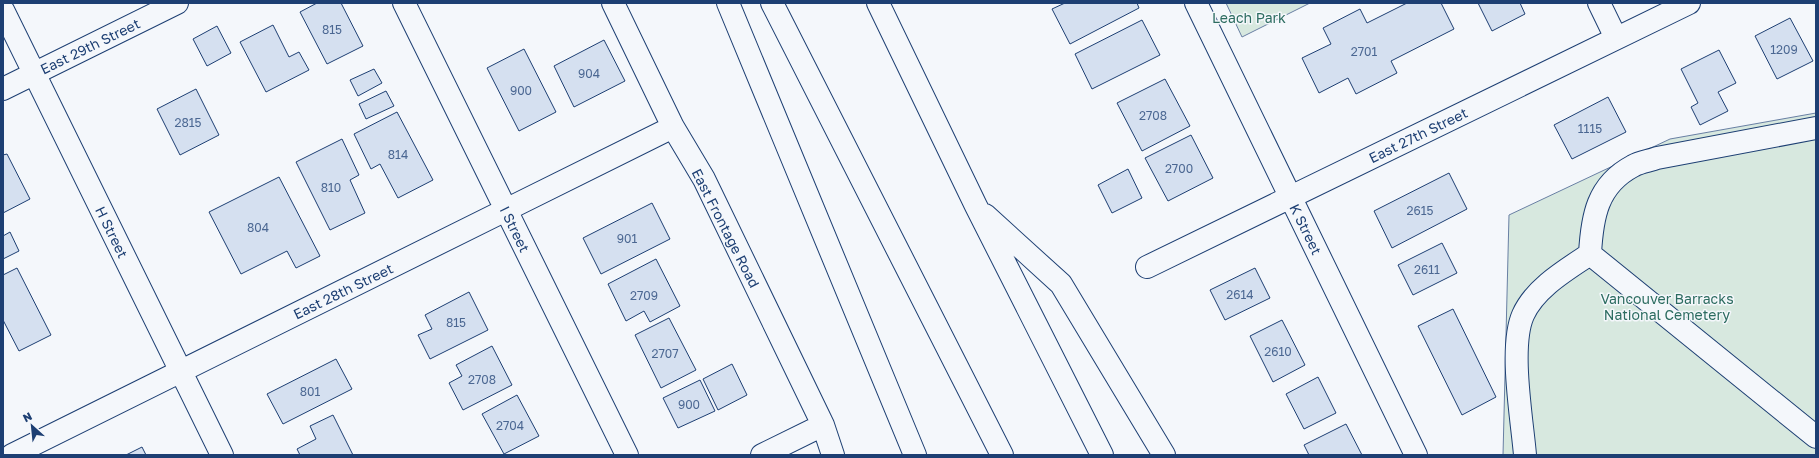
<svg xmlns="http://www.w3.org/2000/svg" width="1819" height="458" font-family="'Golos Text',sans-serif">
	<rect width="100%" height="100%" fill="#f4f7fb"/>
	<!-- green -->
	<path fill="#d7e8df" stroke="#687fa3" d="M1226 3H1310L1242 37Z
		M1816 113V455H1503L1509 215 1670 139Z"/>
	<!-- building -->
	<path fill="#d5e0f0" stroke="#1d3f73" d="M317 3H341L363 46 327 64 300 12Z
		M1065 3H1137L1139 8 1070 44 1052 9Z
		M1407 3H1441L1454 29 1391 61 1397 73 1356 94 1348 78 1319 93 1302 58 1331 44 1323 28 1360 9 1367 23Z
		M1478 3H1520L1525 14 1492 31Z
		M1790 18 1813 61 1777 79 1755 36Z
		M1142 20 1160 55 1092 89 1075 54Z
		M273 25 289 57 299 52 309 70 266 92 240 42Z
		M217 26 231 53 207 66 193 39Z
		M604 40 625 81 574 107 554 66Z
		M524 49 556 112 519 131 487 68Z
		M1719 50 1736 83 1718 92 1728 111 1700 125 1691 107 1698 103 1681 69Z
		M374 69 382 83 358 96 350 80Z
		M1165 79 1190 126 1142 151 1117 103Z
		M196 89 219 135 180 155 157 109Z
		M386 91 394 106 366 119 359 104Z
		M1608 97 1626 132 1572 159 1554 125Z
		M397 112 433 180 398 198 380 164 371 169 354 134Z
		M1191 135 1213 178 1168 201 1145 158Z
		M342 139 359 175 350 180 365 213 330 230 296 162Z
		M7 154 30 199 3 213V155Z
		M1128 169 1142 198 1112 213 1098 185Z
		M1449 173 1467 209 1392 248 1374 211Z
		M279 177 320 256 296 268 287 251 241 274 209 212Z
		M652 203 670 239 601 274 583 238Z
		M10 232 19 251 3 259V236Z
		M1442 243 1457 273 1413 295 1398 265Z
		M656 259 680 306 650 322 644 311 626 321 608 284Z
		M17 268 51 335 19 351 3 320V275Z
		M1255 268 1270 298 1225 320 1210 290Z
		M469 292 488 330 430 359 418 335 432 329 425 315Z
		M1453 309 1496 397 1462 415 1418 326Z
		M669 318 696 370 661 388 635 335Z
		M1282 320 1305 365 1273 382 1250 336Z
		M492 346 512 385 463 410 449 383 462 376 456 365Z
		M336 359 352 389 283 424 267 394Z
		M732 364 747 395 718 410 703 379Z
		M1318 377 1336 413 1304 429 1286 394Z
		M700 380 715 411 678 428 663 398Z
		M517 395 539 436 504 454 482 414Z
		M333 415 353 455H300L297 449 316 439 310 426Z
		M1346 424 1362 455H1309L1304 445Z
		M142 447 146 455H126Z"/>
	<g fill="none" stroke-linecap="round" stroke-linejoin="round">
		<defs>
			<path id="minor" d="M404 3 627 455
				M613 3 673 127 704 179 823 425 833 455
				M1196 3 1416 455
				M1599 3 1616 38
				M3 10 222 455
				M3 89 177 3
				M1816 128 1657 158C1649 161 1640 162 1633 166 1597 185 1592 217 1590 254L1816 437
				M1147 267 1689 3
				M12 455 673 127
				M762 455 823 425
				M1525 455C1522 419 1509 347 1523 315 1535 288 1566 270 1590 254"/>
			<path id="highway" d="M728 3 915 455
				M772 3 1002 455
				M878 3 976 206 1102 455
				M985 215 1061 284 1164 455"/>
		</defs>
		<!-- minor casing -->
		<use href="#minor" stroke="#1d3f73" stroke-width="24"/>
		<!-- highway casing -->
		<use href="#highway" stroke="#1d3f73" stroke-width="24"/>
		<!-- minor -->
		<use href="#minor" stroke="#f4f7fb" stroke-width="22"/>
		<!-- highway -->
		<use href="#highway" stroke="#f4f7fb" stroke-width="22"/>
	</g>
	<g text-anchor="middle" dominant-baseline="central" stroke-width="3" stroke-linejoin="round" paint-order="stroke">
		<!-- number labels -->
		<g font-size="12" fill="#4b6792">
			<text x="332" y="29">815</text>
			<text x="1784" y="49">1209</text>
			<text x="1364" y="51">2701</text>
			<text x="589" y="73">904</text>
			<text x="521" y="90">900</text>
			<text x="1153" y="115">2708</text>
			<text x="188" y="122">2815</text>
			<text x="1590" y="128">1115</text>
			<text x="398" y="154">814</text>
			<text x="1179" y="168">2700</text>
			<text x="331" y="187">810</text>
			<text x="1420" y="210">2615</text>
			<text x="258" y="227">804</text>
			<text x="627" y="238">901</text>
			<text x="1427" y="269">2611</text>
			<text x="1240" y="294">2614</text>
			<text x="644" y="295">2709</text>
			<text x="456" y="322">815</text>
			<text x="1278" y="351">2610</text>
			<text x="665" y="353">2707</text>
			<text x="482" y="379">2708</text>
			<text x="310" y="391">801</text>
			<text x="689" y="404">900</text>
			<text x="510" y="425">2704</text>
		</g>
		<!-- park labels -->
		<g font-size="14" fill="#2c6c60" stroke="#f4f7fb">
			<text x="1249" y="17">Leach Park</text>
			<text x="1667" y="298">Vancouver Barracks<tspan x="1667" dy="16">National Cemetery</tspan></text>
		</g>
		<!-- street labels -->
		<g font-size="14" fill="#1d3f73" stroke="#f4f7fb">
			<text transform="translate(90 46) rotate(-26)">East 29th Street</text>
			<text transform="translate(1418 135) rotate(-26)">East 27th Street</text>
			<text transform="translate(726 228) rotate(63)">East Frontage Road</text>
			<text transform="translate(515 229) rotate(64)">I Street</text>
			<text transform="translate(1306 229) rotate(64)">K Street</text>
			<text transform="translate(112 232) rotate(64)">H Street</text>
			<text transform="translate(343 291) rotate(-26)">East 28th Street</text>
		</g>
	</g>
	<!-- border -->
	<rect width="1819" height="458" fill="none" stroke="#1d3f73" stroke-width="8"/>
	<!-- north arrow -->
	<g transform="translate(32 426) rotate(333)" stroke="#f4f7fb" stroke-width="3" paint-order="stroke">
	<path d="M0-3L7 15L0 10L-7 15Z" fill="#1d3f73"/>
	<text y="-6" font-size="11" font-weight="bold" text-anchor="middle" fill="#1d3f73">N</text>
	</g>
</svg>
